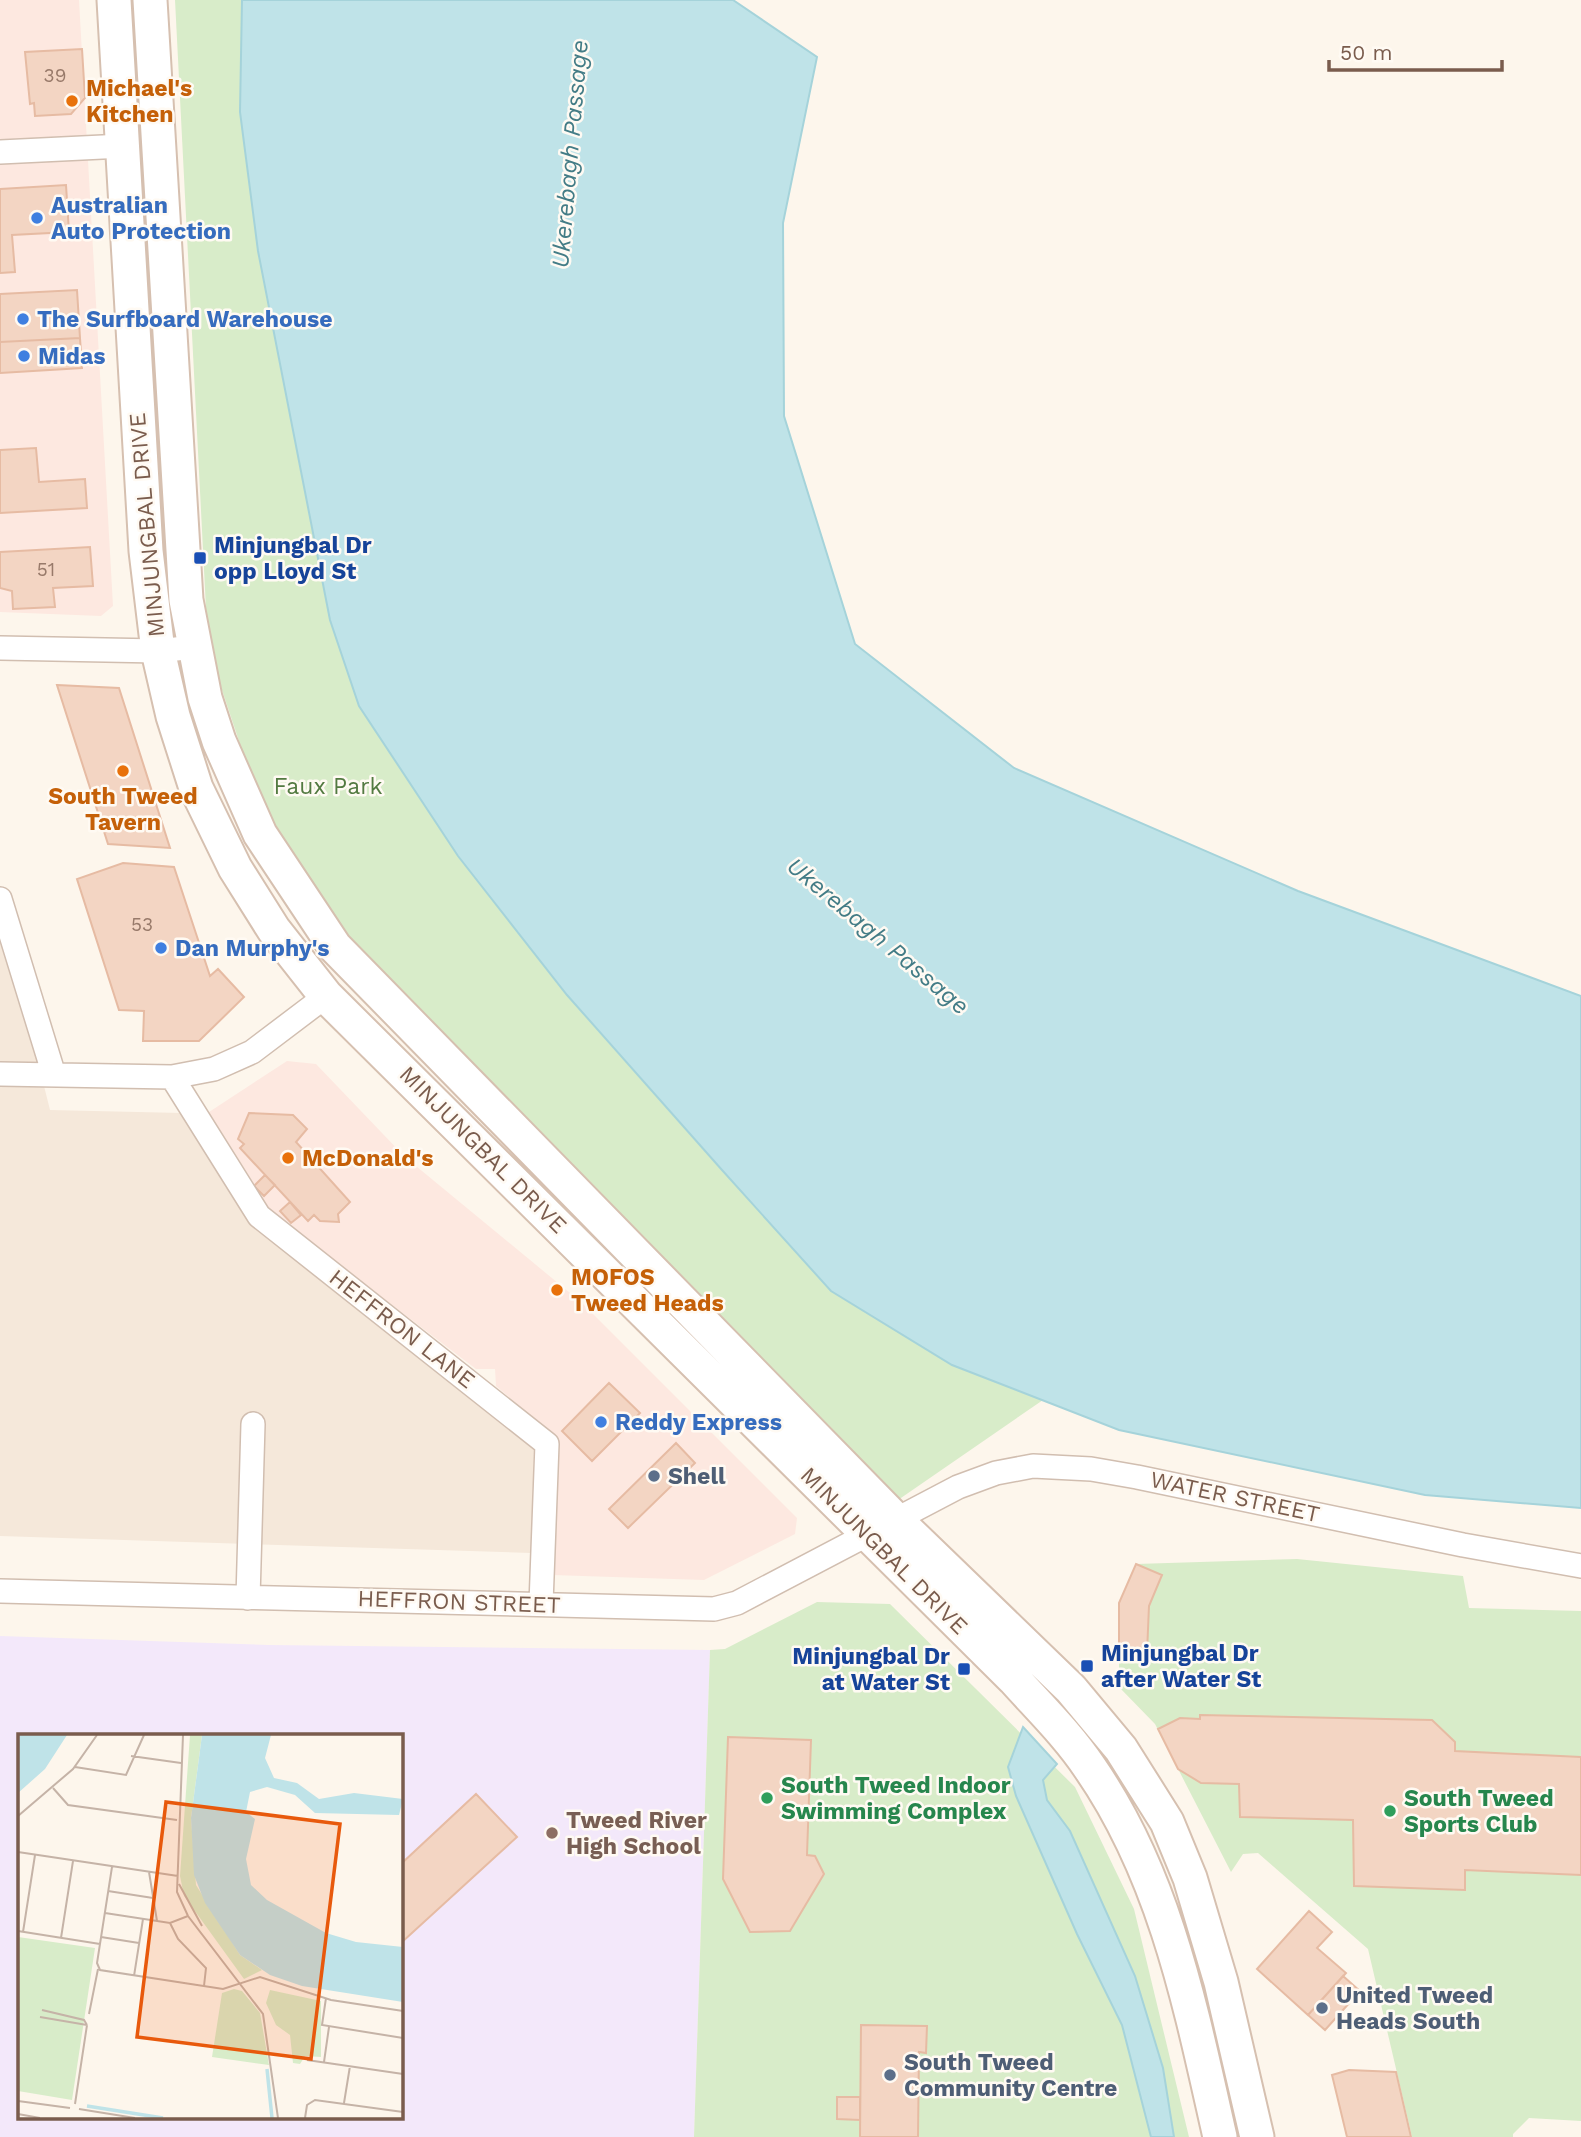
<svg xmlns="http://www.w3.org/2000/svg" width="1581" height="2137" font-family="'Work Sans',sans-serif">
	<rect width="100%" height="100%" fill="#fdf6ec"/>
	<!-- residential -->
	<path fill="#f5e8da" d="M0 933 29 1026 50 1110 182 1113 255 1225 534 1446 531 1553 0 1536Z"/>
	<!-- commercial -->
	<path fill="#fde8e0" d="M0 0H79L113 606 101 616 0 612Z
		M287 1061 316 1064 405 1157 581 1302 797 1518 795 1534 704 1580 552 1575V1434L496 1386 495 1369H476L261 1205 206 1114Z"/>
	<!-- education -->
	<path fill="#f3e8fa" fill-rule="evenodd" d="M0 1636 268 1645 710 1650 694 2137H0ZM19 1736H401V2118H19Z"/>
	<!-- green -->
	<path fill="#d8ecc9" d="M175 0H242L240 112 258 251 330 620 359 706 567 995 831 1291 952 1365 1043 1400 898 1500 352 943 264 816 208 648Z
		M1297 1559 1463 1576 1469 1608 1581 1611V2121L1529 2118 1513 2134V2137H1412L1368 1949 1258 1853 1243 1854 1231 1872 1155 1724 1119 1687V1603L1136 1564Z
		M817 1602 890 1604 1075 1787 1134 1909 1189 2137H694L710 1650 725 1649Z"/>
	<!-- water -->
	<path fill="#bfe3e8" stroke="#a5d3da" stroke-width="2" d="M242 0H733L817 57 783 223 784 416 855 644 1014 768 1298 891 1581 996V1508L1425 1495 1119 1430 952 1365 831 1291 722 1170 567 995 458 856 359 706 330 620 258 251 240 112Z
		M1023 1727 1057 1764 1043 1780 1047 1800 1070 1831 1135 1976 1163 2068 1174 2137H1151L1122 2025 1077 1934 1016 1796 1008 1767Z"/>
	<!-- building -->
	<path fill="#f3d5c3" stroke="#e6bba3" stroke-width="2" d="M82 49 85 98 71 114 35 116 34 103 30 104 25 52Z
		M66 185 69 232 12 235 15 272 0 273V189Z
		M77 290 80 338 0 342V294Z
		M80 338 82 368 0 373V342Z
		M36 448 39 482 85 479 87 508 0 513V450Z
		M90 547 93 586 53 588 55 607 13 609 12 591 0 588V552Z
		M57 685 119 688 170 848 108 844Z
		M123 863 174 867 210 976 218 969 244 997 199 1041H143L144 1011 119 1010 77 879Z
		M249 1113 293 1115 307 1129 296 1142 350 1202 338 1214 339 1222 320 1221 314 1215 308 1221 240 1148 244 1144 238 1139Z
		M265 1175 275 1185 264 1196 254 1186Z
		M290 1202 301 1215 291 1223 280 1211Z
		M609 1383 640 1413 592 1461 562 1431Z
		M676 1443 695 1463 628 1528 609 1509Z
		M1136 1564 1162 1575 1149 1606 1147 1653 1119 1652V1603Z
		M1200 1715 1432 1720 1455 1742V1751L1581 1757V1875L1465 1870V1890L1354 1886 1353 1820 1240 1817 1239 1784 1201 1783 1178 1769 1158 1729 1180 1718 1200 1719Z
		M728 1737 811 1740 807 1855 815 1856 824 1874 790 1931 750 1932 723 1879Z
		M476 1794 517 1837 401 1943V1861L402 1863Z
		M1309 1911 1332 1932 1317 1948 1346 1973 1308 2015 1257 1969Z
		M1343 1976 1360 1991 1325 2030 1308 2015Z
		M861 2025 927 2026 926 2053 919 2052 918 2137H860Z
		M1349 2070 1396 2072 1411 2137H1347L1332 2075Z
		M837 2097H860V2120L837 2119Z"/>
	<g fill="none" stroke-linecap="round" stroke-linejoin="round">
		<defs>
			<path id="street" d="M0 152 123 146
				M0 648 158 651 194 647
				M0 899 54 1075
				M0 1074 172 1077 214 1069 252 1052 326 996
				M172 1077 259 1216 547 1444 541 1604
				M0 1591 714 1609 737 1603 958 1487 996 1473 1033 1466 1091 1469 1137 1477 1463 1545 1581 1566
				M248 1598 253 1424"/>
			<path id="secondary" d="M114 0 146 551 158 651 173 716 196 788 235 868 274 930 326 996 1014 1679C1040 1708 1068 1735 1090 1768 1166 1878 1191 2009 1220 2137
				M150 0 186 600 205 698 219 741 260 834 335 947 896 1520 1071 1689 1121 1749 1167 1822 1190 1878 1221 1982 1257 2137"/>
		</defs>
		<!-- street casing -->
		<use href="#street" stroke="#d1beb0" stroke-width="26"/>
		<!-- secondary casing -->
		<use href="#secondary" stroke="#d6c0b0" stroke-width="37"/>
		<!-- street -->
		<use href="#street" stroke="#fff" stroke-width="23"/>
		<!-- secondary -->
		<use href="#secondary" stroke="#fff" stroke-width="33"/>
	</g>
	<!-- markers -->
	<g fill="#e8710a" stroke="#fffaf3" stroke-width="2.5">
		<circle cx="72" cy="101" r="7"/>
		<circle cx="123" cy="771" r="7"/>
		<circle cx="288" cy="1158" r="7"/>
		<circle cx="557" cy="1290" r="7"/>
	</g>
	<g fill="#3f7fe0" stroke="#fffaf3" stroke-width="2.5">
		<circle cx="37" cy="218" r="7"/>
		<circle cx="23" cy="319" r="7"/>
		<circle cx="24" cy="356" r="7"/>
		<circle cx="161" cy="948" r="7"/>
		<circle cx="601" cy="1422" r="7"/>
	</g>
	<g fill="#1a4fb4" stroke="#fffaf3" stroke-width="2.5">
		<rect x="193" y="551" width="14" height="14" rx="3.5"/>
		<rect x="1080" y="1659" width="14" height="14" rx="3.5"/>
		<rect x="957" y="1662" width="14" height="14" rx="3.5"/>
	</g>
	<g fill="#5c6f8a" stroke="#fffaf3" stroke-width="2.5">
		<circle cx="654" cy="1476" r="7"/>
		<circle cx="1322" cy="2008" r="7"/>
		<circle cx="890" cy="2075" r="7"/>
	</g>
	<g fill="#2e9e5b" stroke="#fffaf3" stroke-width="2.5">
		<circle cx="767" cy="1798" r="7"/>
		<circle cx="1390" cy="1811" r="7"/>
	</g>
	<circle fill="#8d6e63" stroke="#fffaf3" stroke-width="2.5" cx="552" cy="1833" r="7"/>
	<g text-anchor="middle" dominant-baseline="central" stroke-width="5" stroke-linejoin="round" paint-order="stroke">
		<!-- number labels -->
		<g font-size="19" fill="#987a6a">
			<text x="55" y="75">39</text>
			<text x="46" y="569">51</text>
			<text x="142" y="924">53</text>
		</g>
		<!-- food labels -->
		<g font-size="23" font-weight="bold" fill="#c56008" stroke="#fffaf3" text-anchor="start">
			<text x="86" y="88">Michael's<tspan x="86" dy="26">Kitchen</tspan></text>
			<text x="123" y="796" text-anchor="middle">South Tweed<tspan x="123" dy="26">Tavern</tspan></text>
			<text x="302" y="1158">McDonald's</text>
			<text x="571" y="1277">MOFOS<tspan x="571" dy="26">Tweed Heads</tspan></text>
		</g>
		<!-- shop labels -->
		<g font-size="23" font-weight="bold" fill="#366cbe" stroke="#fffaf3" text-anchor="start">
			<text x="51" y="205">Australian<tspan x="51" dy="26">Auto Protection</tspan></text>
			<text x="37" y="319">The Surfboard Warehouse</text>
			<text x="38" y="356">Midas</text>
			<text x="175" y="948">Dan Murphy's</text>
			<text x="615" y="1422">Reddy Express</text>
		</g>
		<!-- street labels -->
		<g font-size="23" fill="#7a5c4d" stroke="#fffaf3">
			<text transform="translate(147 525) rotate(-95)">MINJUNGBAL DRIVE</text>
			<text transform="translate(483 1150) rotate(45)">MINJUNGBAL DRIVE</text>
			<text transform="translate(402 1329) rotate(38)">HEFFRON LANE</text>
			<text transform="translate(1235 1497) rotate(12)">WATER STREET</text>
			<text transform="translate(884 1551) rotate(45)">MINJUNGBAL DRIVE</text>
			<text transform="translate(459 1602) rotate(2)">HEFFRON STREET</text>
		</g>
		<!-- transit labels -->
		<g font-size="23" font-weight="bold" fill="#164399" stroke="#fffaf3" text-anchor="start">
			<text x="214" y="545">Minjungbal Dr<tspan x="214" dy="26">opp Lloyd St</tspan></text>
			<text x="1101" y="1653">Minjungbal Dr<tspan x="1101" dy="26">after Water St</tspan></text>
			<text x="950" y="1656" text-anchor="end">Minjungbal Dr<tspan x="950" dy="26">at Water St</tspan></text>
		</g>
		<!-- park labels -->
		<g font-size="23" fill="#537a41" stroke="#fffaf3">
			<text x="328" y="786">Faux Park</text>
		</g>
		<!-- service labels -->
		<g font-size="23" font-weight="bold" fill="#4e5e75" stroke="#fffaf3" text-anchor="start">
			<text x="668" y="1476">Shell</text>
			<text x="1336" y="1995">United Tweed<tspan x="1336" dy="26">Heads South</tspan></text>
			<text x="904" y="2062">South Tweed<tspan x="904" dy="26">Community Centre</tspan></text>
		</g>
		<!-- leisure labels -->
		<g font-size="23" font-weight="bold" fill="#27864d" stroke="#fffaf3" text-anchor="start">
			<text x="781" y="1785">South Tweed Indoor<tspan x="781" dy="26">Swimming Complex</tspan></text>
			<text x="1404" y="1798">South Tweed<tspan x="1404" dy="26">Sports Club</tspan></text>
		</g>
		<!-- education labels -->
		<g font-size="23" font-weight="bold" fill="#785e54" stroke="#fffaf3" text-anchor="start">
			<text x="566" y="1820">Tweed River<tspan x="566" dy="26">High School</tspan></text>
		</g>
		<!-- water labels -->
		<g font-size="24" font-style="italic" fill="#437c86" stroke="#fffaf3">
			<text transform="translate(570 154) rotate(-85)">Ukerebagh Passage</text>
			<text transform="translate(878 936) rotate(40)">Ukerebagh Passage</text>
		</g>
	</g>
	<!-- overview -->
	<g transform="translate(18 1734)">
		<rect width="385" height="385" fill="#fdf6ec"/>
		<path d="M172 1H184L173 84 178 151 222 221 244 236 226 245 166 162 162 142ZM0 203 77 214 54 366 0 357ZM216 255 224 257 242 279 251 331 194 323 204 259ZM252 256 303 267V323L287 322 282 330 275 329 272 301 258 291 248 269Z" fill="#d8ecc9"/>
		<path d="M0 1H49L27 35 0 59ZM184 1H253L247 24 256 44 279 49 301 65 336 59 385 65 381 81 297 79 277 61 249 53 232 58 228 78 237 85 228 125 233 151 249 166 308 199 338 208 385 213V268L284 252 252 241 222 221 187 169 176 141 173 84Z" fill="#bfe3e8"/>
		<path fill="none" stroke="#bfe3e8" stroke-width="3.5" d="M249 335 254 384M69 372 145 384"/>
		<path fill="none" stroke="#c5b3a7" stroke-width="2" d="M165 1 159 158 170 182 245 280 260 384M113 22 163 29M57 33 108 41 126 1M35 54 50 71 159 86M0 82 55 35 79 1M0 118 160 142M94 133 79 229 82 236 205 255 242 243 313 266 385 277M131 138 139 187M161 150 184 192M90 157 135 164M87 179 152 189 170 182M152 189 160 205 188 234 186 252M0 197 82 210M5 198 17 121M83 203 121 209M43 204 55 127M116 242 125 185M308 264 304 291 385 304M24 276 66 286 69 291M71 280 80 235M22 283 69 291M289 326 385 340M306 328 311 293M0 367 52 374M326 369 332 332M57 370 69 291M61 375 117 384M0 380 22 384M287 384 289 371 297 366 385 378"/>
		<path fill="#e8590c" fill-opacity="0.15" stroke="#e8590c" stroke-width="3.5" d="M148 68 322 90 293 325 119 303Z"/>
		<rect width="385" height="385" fill="none" stroke="#7a5c4d" stroke-width="3.5"/>
	</g>
	<!-- scale -->
	<path d="M1329 60v10h173v-10" fill="none" stroke="#7a5c4d" stroke-width="3.5"/>
	<text x="1340" y="60" font-size="21" fill="#7a5c4d" stroke="#fffaf3" stroke-width="5" paint-order="stroke">50 m</text>
</svg>
